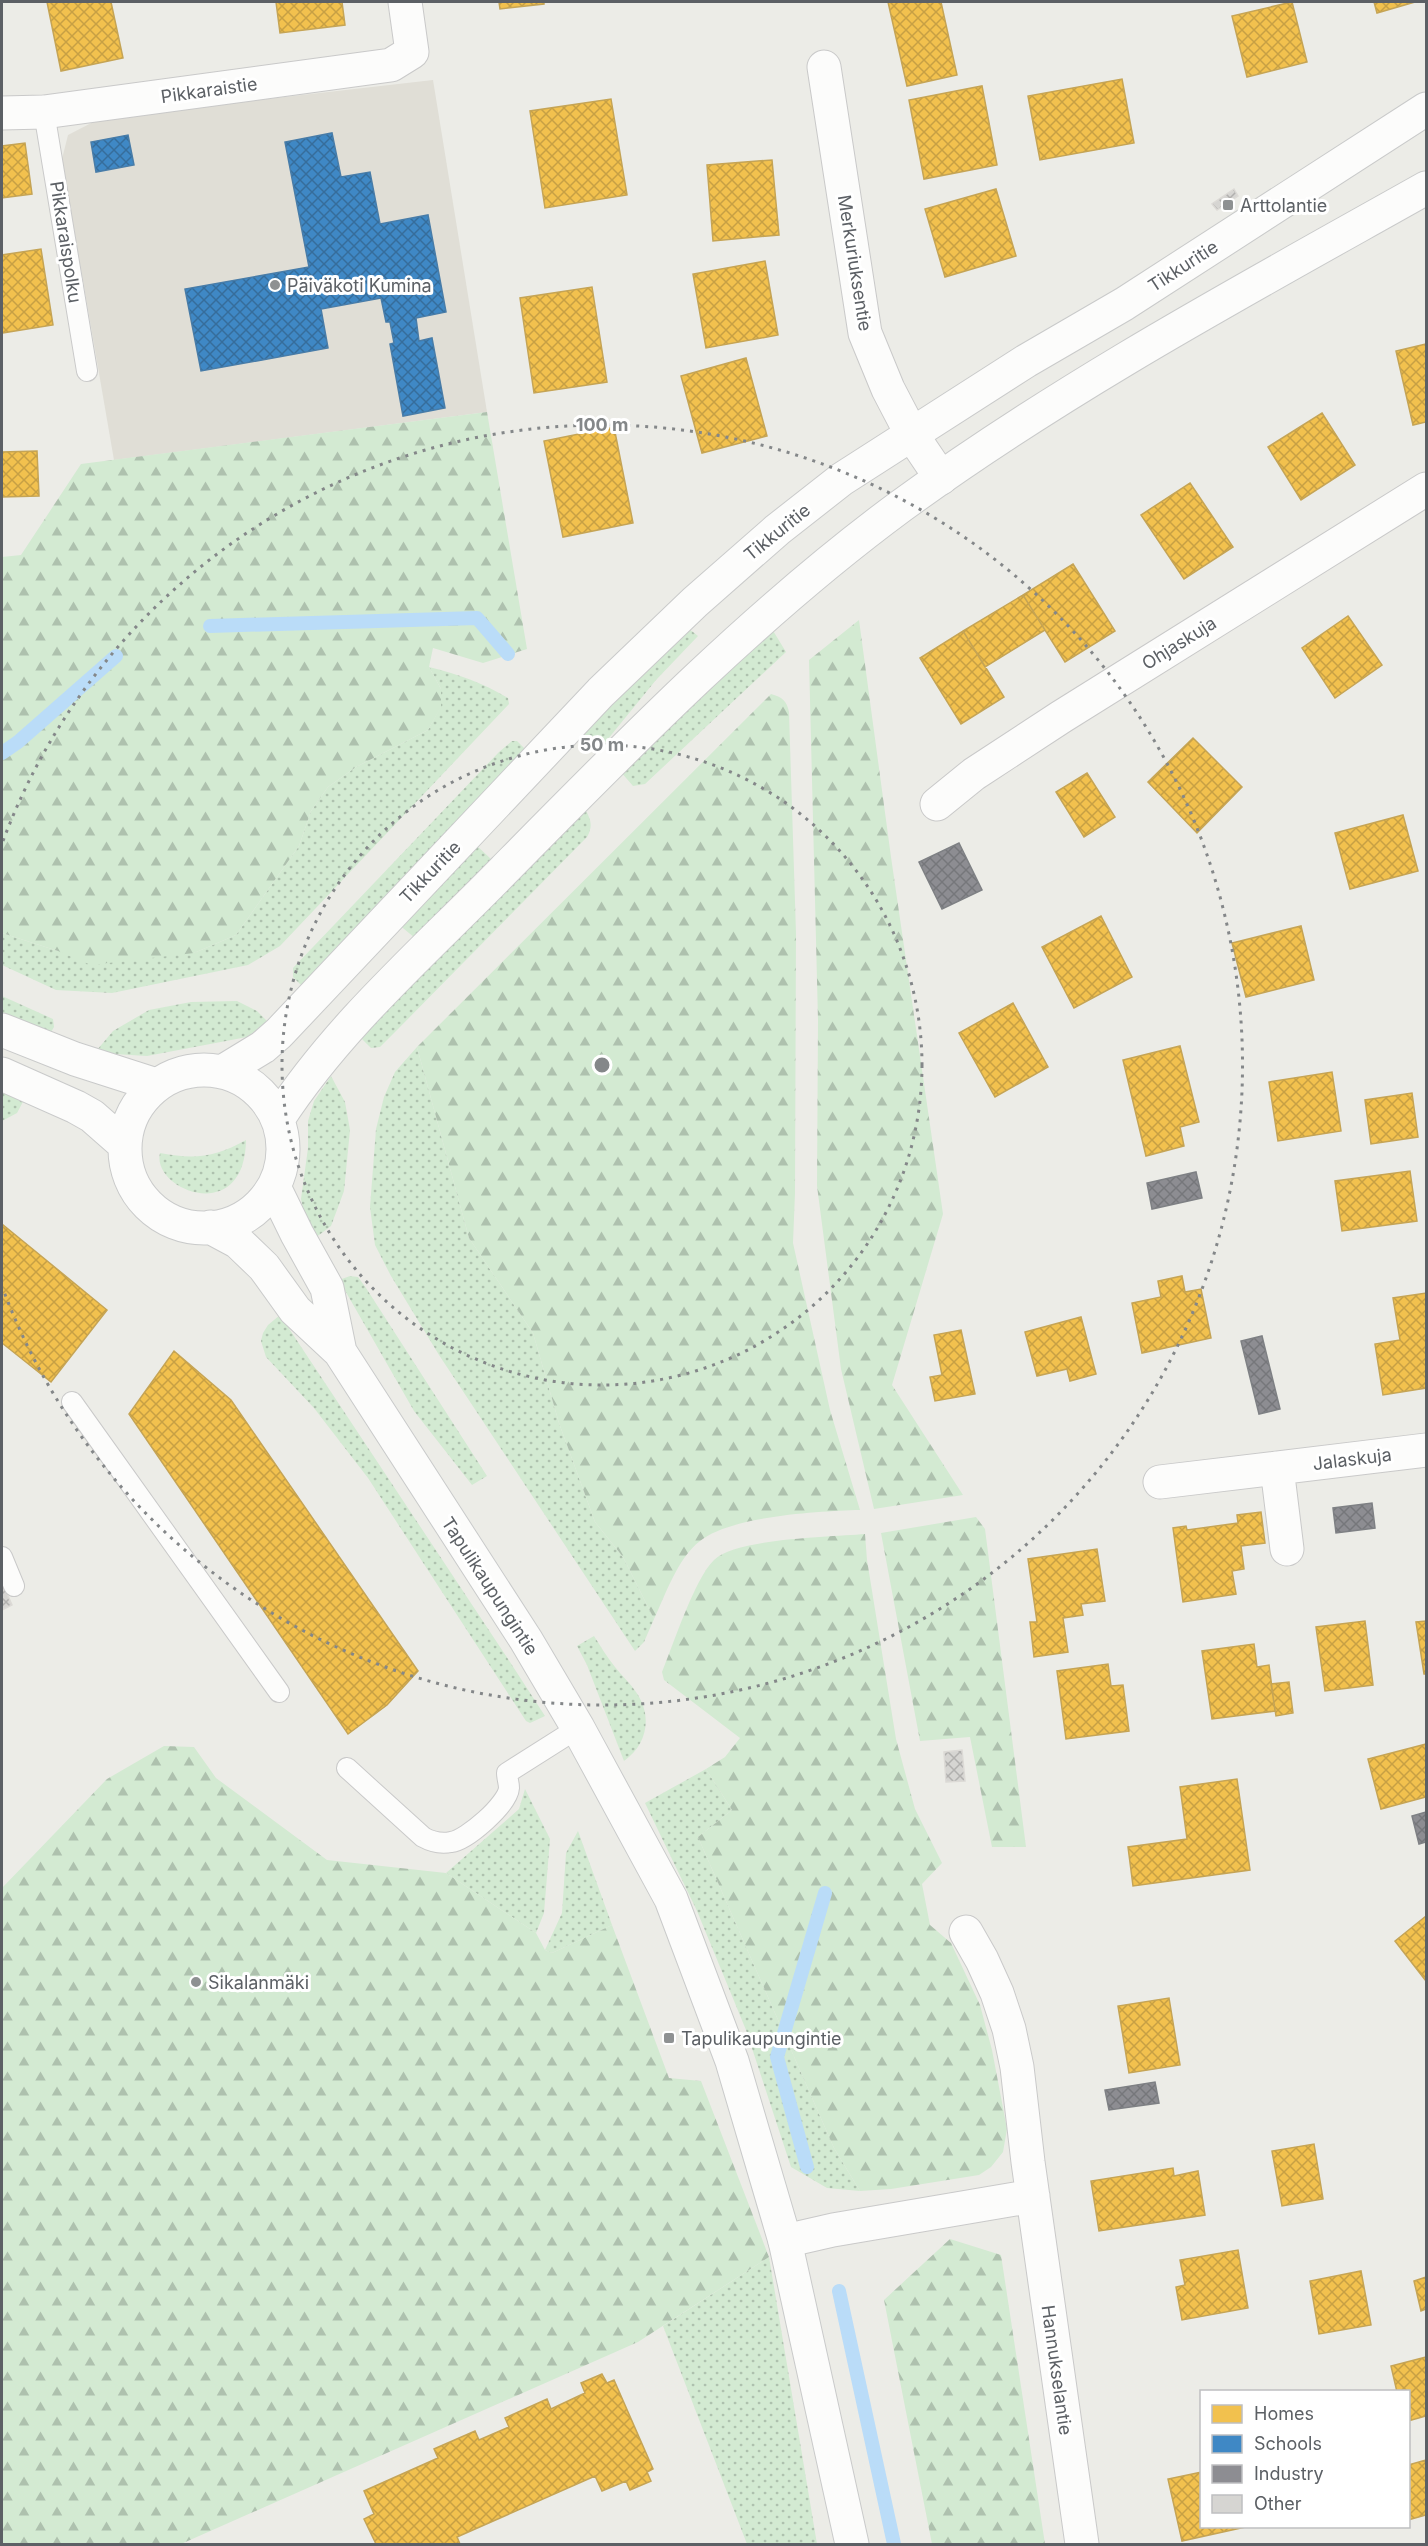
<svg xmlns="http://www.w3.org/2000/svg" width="1428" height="2546" font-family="Inter,sans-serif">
	<defs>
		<pattern id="grass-dots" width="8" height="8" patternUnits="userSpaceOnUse" patternTransform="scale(1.5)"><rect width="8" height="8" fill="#d3ead2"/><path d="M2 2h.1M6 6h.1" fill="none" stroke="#aec1ae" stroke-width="1.8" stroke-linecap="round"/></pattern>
		<pattern id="forest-firs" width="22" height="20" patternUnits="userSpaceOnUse" patternTransform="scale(1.5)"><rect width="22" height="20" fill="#d3ead2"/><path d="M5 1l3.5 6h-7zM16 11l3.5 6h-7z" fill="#aec1ae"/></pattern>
		<pattern id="homes-cross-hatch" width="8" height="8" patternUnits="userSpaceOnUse" patternTransform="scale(1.5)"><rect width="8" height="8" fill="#f2c14e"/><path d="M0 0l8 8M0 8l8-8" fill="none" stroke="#c7a044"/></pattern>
		<pattern id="schools-cross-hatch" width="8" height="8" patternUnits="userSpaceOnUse" patternTransform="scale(1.5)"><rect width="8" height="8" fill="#3f88c5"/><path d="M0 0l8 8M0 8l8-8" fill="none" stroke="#366d9b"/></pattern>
		<pattern id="industry-cross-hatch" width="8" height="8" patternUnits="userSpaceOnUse" patternTransform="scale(1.5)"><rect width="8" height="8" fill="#8d8d92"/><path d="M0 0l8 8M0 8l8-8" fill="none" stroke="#76777b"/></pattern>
		<pattern id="building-cross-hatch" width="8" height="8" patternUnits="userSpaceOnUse" patternTransform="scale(1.5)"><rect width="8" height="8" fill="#d6d5d2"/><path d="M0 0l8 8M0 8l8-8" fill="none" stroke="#b1b0ae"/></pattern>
	</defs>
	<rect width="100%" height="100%" fill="#ecece7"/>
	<!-- education -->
	<path fill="#e0ded6" d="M433 80 487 412 114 460 62 159 68 135 101 118Z"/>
	<!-- grass -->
	<path fill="url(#grass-dots)" d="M688 628 698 636 656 680 599 750 579 734Z
		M772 629 786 652 645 784 633 786 620 771Z
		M429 667C458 674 483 683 508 698L509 704 280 946 248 965 112 993 56 990 2 965V933L58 951 194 953 236 935 299 846 311 811 328 787 356 767 428 730 441 706V689Z
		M512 741H517L525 749 302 986 293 977V968L499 752Z
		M584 807C590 818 594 825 587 837L399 1028 380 1047 371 1048 359 1036Z
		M474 843 492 860 415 938 398 924Z
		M2 996 53 1019 54 1027 50 1034 2 1015Z
		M237 1001 257 1011 268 1022 247 1037 147 1056 114 1054 97 1050 113 1031 149 1010 191 1002Z
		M417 1047 469 1238 533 1333 559 1423 595 1522 623 1557 654 1619 644 1642 635 1651 439 1355 391 1276 375 1245 370 1207 376 1129 384 1097 395 1072Z
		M331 1076 345 1102 350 1130 344 1191 331 1226 315 1238 305 1218 301 1199 308 1148V1121L314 1101Z
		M2 1089 25 1098 17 1113 2 1121Z
		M246 1140C245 1227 151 1190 160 1153 196 1160 215 1157 246 1140Z
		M350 1276 358 1277 366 1288 487 1476 472 1485 414 1411 339 1280Z
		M280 1315 510 1662 545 1716 530 1723 526 1721 368 1478 314 1408 266 1357 261 1341 263 1333 268 1325Z
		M594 1636C601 1647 607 1657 615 1667 622 1676 630 1683 636 1692 653 1716 647 1745 624 1761L587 1665 577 1646Z
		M706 1769 732 1810 698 1837 834 2148 860 2191 827 2188 791 2167 746 2030 697 1911 645 1803Z
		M525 1789 550 1839 544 1913 536 1933 446 1873 519 1809Z
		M578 1831 612 1925 552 1953 545 1950 562 1913 566 1853Z
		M769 2257 817 2544H747L663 2326Z"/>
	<!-- forest -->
	<path fill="url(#forest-firs)" d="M487 412 527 649 483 663 433 648 429 667 441 689V707L428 730 356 767 328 787 311 811 299 846 236 935 194 953 91 965 58 951 2 933V557L21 555 81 464Z
		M859 620 891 857 943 1214 892 1385 963 1495 874 1509 841 1369 817 1186 818 1020 809 660Z
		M771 694C782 697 787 701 789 712L796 933 795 1193 793 1243 830 1410 860 1510C820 1511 731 1516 700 1541 677 1559 666 1594 654 1619L623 1557 595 1522 559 1423 533 1333 469 1238 417 1047Z
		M976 1517 985 1529 1026 1847H992L970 1737 920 1741 881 1533Z
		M865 1534 867 1560 896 1739 915 1809 942 1863 922 1884 930 1925 951 1943 980 2005 992 2050 1007 2129 1003 2152 991 2167 979 2175 891 2189 860 2191 834 2148 698 1837 732 1810 706 1769 725 1757 740 1738 664 1680 662 1672C673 1645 695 1578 714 1560 736 1538 832 1537 865 1534Z
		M164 1746 194 1747 216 1778 327 1860 446 1873 536 1933 545 1950 552 1953 612 1925 669 2078 701 2081 769 2257 638 2342 181 2544H2V1888L107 1779Z
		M950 2239 1001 2255 1045 2544H932L884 2300Z"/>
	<!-- homes -->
	<path fill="url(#homes-cross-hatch)" stroke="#c5a455" stroke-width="1.5" d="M47 2H111L123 58 61 71Z
		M276 2H342L345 25 280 33Z
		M499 2H544V4L500 9Z
		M888 2H941L957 75 907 86Z
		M1292 2 1307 62 1247 77 1232 16Z
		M1374 2H1415L1377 13Z
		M1122 79 1134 143 1040 160 1028 96Z
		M982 86 997 165 924 179 909 100Z
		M611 99 627 195 545 208 530 111Z
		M25 143 32 194 2 198V146Z
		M772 160 779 235 713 241 707 165Z
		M996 189 1016 256 945 277 925 209Z
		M41 249 53 325 2 333V255Z
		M765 261 778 335 706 348 693 274Z
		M592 287 607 382 534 393 520 298Z
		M1426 344V422L1413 425 1396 351Z
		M746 358 767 436 702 453 681 376Z
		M1322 413 1355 465 1301 500 1268 447Z
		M614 427 633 523 563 537 544 441Z
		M37 451 39 496 2 497V452Z
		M1190 483 1233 547 1184 579 1141 515Z
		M1073 564 1115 631 1065 662 1023 595Z
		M1023 595 1045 630 985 667 963 631Z
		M1348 616 1382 665 1335 698 1302 648Z
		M963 631 1004 697 961 724 920 658Z
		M1193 738 1242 787 1197 833 1148 782Z
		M1087 773 1115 817 1084 837 1056 792Z
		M1403 815 1418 871 1350 889 1335 833Z
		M1101 916 1132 977 1074 1008 1042 947Z
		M1301 926 1314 980 1246 997 1232 943Z
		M1013 1003 1048 1067 995 1097 959 1033Z
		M1180 1046 1199 1122 1180 1127 1184 1146 1146 1156 1123 1060Z
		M1332 1072 1341 1131 1278 1141 1269 1082Z
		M1412 1093 1418 1137 1371 1144 1365 1100Z
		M1410 1171 1417 1221 1342 1231 1335 1181Z
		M2 1224 107 1310 51 1382 2 1343Z
		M1182 1276 1185 1292 1201 1289 1211 1338 1142 1353 1132 1303 1161 1297 1158 1281Z
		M1426 1293V1388L1383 1395 1375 1344 1400 1340 1393 1298Z
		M1081 1317 1096 1374 1070 1381 1067 1369 1037 1376 1025 1332Z
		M961 1330 975 1394 935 1401 930 1377 942 1375 934 1335Z
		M174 1351 231 1400 418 1671 387 1705 348 1734 129 1414Z
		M1261 1512 1265 1543 1241 1546 1244 1569 1232 1571 1236 1594 1183 1602 1173 1528 1186 1526 1187 1530 1238 1523 1237 1515Z
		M1097 1549 1105 1601 1081 1604 1083 1615 1063 1618 1068 1652 1034 1657 1030 1622H1037L1028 1559Z
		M1365 1621 1373 1685 1325 1691 1316 1627Z
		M1426 1621V1674H1424L1416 1622Z
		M1254 1644 1257 1667 1269 1665 1275 1711 1212 1719 1202 1651Z
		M1108 1664 1111 1686 1123 1685 1129 1731 1066 1739 1057 1671Z
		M1289 1682 1293 1713 1276 1716 1271 1684Z
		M1426 1744V1797L1381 1809 1368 1759Z
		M1237 1779 1250 1870 1133 1886 1128 1847 1187 1839 1180 1787Z
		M1426 1916V1981L1395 1941Z
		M1169 1998 1180 2065 1129 2073 1118 2006Z
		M1314 2144 1323 2199 1282 2206 1272 2151Z
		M1173 2168 1174 2176 1198 2171 1205 2215 1099 2231 1091 2181Z
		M1238 2250 1248 2308 1182 2320 1176 2287 1185 2285 1180 2260Z
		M1361 2271 1371 2325 1319 2334 1310 2281Z
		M1426 2277V2309L1421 2311 1414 2281Z
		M1426 2357V2416L1408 2421V2392H1397L1391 2366Z
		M602 2374 607 2383 614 2380 653 2469 647 2472 651 2481 630 2490 626 2481 602 2491 595 2476 457 2537 460 2544H376L364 2519 374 2514 364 2491 438 2458 434 2449 475 2431 479 2440 509 2427 505 2418 547 2399 551 2409 585 2393 581 2383Z
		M1426 2460V2515L1408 2520V2465Z
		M1202 2472V2526H1250L1182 2541 1168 2479Z"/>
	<!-- schools -->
	<path fill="url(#schools-cross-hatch)" stroke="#487ca8" stroke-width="1.5" d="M332 133 341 177 370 172 380 224 428 215 446 312 416 318 419 341 432 338 445 408 403 416 390 344 394 343 390 322H386L381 298 321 309 328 348 201 371 185 289 309 267 285 142Z
		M128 135 134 165 96 172 91 142Z"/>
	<!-- industry -->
	<path fill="url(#industry-cross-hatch)" stroke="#7e8084" stroke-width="1.5" d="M959 843 982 890 942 909 919 862Z
		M1196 1172 1202 1198 1152 1209 1147 1183Z
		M1262 1336 1280 1409 1259 1414 1241 1341Z
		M1372 1503 1375 1528 1336 1533 1333 1508Z
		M1426 1812V1842L1419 1844 1412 1816Z
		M1155 2082 1159 2103 1109 2110 1105 2090Z"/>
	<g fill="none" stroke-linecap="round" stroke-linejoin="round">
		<!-- stream -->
		<path stroke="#badcf8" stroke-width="14" d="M210 626 477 618 508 654
			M2 753 18 742 116 656
			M807 2167 777 2057 825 1893
			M839 2291 894 2544"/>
	</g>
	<!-- building -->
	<path fill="url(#building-cross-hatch)" stroke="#dcdad6" stroke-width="1.5" d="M1234 189 1238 196 1217 210 1212 204Z
		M2 1583 12 1605 2 1610Z
		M962 1750 965 1781 946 1782 944 1752Z"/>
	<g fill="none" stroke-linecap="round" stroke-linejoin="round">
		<defs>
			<path id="lane" d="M44 112 87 371
				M72 1402 279 1692
				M2 1557 14 1586
				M347 1768 423 1837C432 1842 441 1844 451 1842 467 1840 508 1804 509 1788 509 1783 507 1778 507 1773L578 1728"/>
			<path id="street" d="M824 67 865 333 888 389 912 435 941 478
				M2 113 44 112 391 65 412 52 405 2
				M937 804 974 774 1061 717 1426 489
				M1277 1468 1287 1549
				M1160 1482 1426 1450
				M966 1932 982 1960 997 1993 1009 2029 1017 2067 1028 2162 1082 2544
				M785 2241 833 2230 1033 2196"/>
			<path id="secondary" d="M2 1030 75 1059 156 1085
				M125 1149a79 79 0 1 1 158 0a79 79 0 1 1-158 0Z
				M222 1072 263 1047 279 1033 601 692 695 602 777 530 842 479 1026 361 1124 304 1426 109
				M2 1074 76 1107 92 1116 125 1145
				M278 1119C339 1025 426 950 504 870 630 742 756 613 901 506 1067 385 1248 288 1426 188
				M275 1189 297 1234 327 1288 340 1352
				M210 1227 238 1242 264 1267 295 1310 340 1352 526 1640 578 1728 671 1899 732 2061 785 2241 852 2544"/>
		</defs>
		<!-- lane casing -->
		<use href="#lane" stroke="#c9c9c9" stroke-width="22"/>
		<!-- street casing -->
		<use href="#street" stroke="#c9c9c9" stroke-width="35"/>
		<!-- secondary casing -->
		<use href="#secondary" stroke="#c9caca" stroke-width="35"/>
		<!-- lane -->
		<use href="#lane" stroke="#fcfcfb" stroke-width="20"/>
		<!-- street -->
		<use href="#street" stroke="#fcfcfb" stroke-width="33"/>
		<!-- secondary -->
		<use href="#secondary" stroke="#fcfcfb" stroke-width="33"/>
	</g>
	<!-- distance rings -->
	<g fill="none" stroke="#848789" stroke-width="3" stroke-dasharray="3 6">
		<circle cx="602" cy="1065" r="320"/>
		<path d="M3 841A640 640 0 1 1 3 1289"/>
	</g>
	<!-- markers -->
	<g fill="#8e9192" stroke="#fff" stroke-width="2">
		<rect x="1222" y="199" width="12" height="12" rx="3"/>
		<circle cx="275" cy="285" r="6"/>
		<circle cx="196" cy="1982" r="6"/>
		<rect x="663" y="2032" width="12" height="12" rx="3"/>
	</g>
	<g text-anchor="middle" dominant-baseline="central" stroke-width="6" stroke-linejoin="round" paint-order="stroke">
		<!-- street labels -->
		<g font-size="18" fill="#5c6065" stroke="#fff">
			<text transform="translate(209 90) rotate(-8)">Pikkaraistie</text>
			<text transform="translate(66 242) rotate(81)">Pikkaraispolku</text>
			<text transform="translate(855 263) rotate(81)">Merkuriuksentie</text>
			<text transform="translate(1183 266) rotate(-33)">Tikkuritie</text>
			<text transform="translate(777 532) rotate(-39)">Tikkuritie</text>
			<text transform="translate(1179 643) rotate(-32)">Ohjaskuja</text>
			<text transform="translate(430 872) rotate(-46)">Tikkuritie</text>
			<text transform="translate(1352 1459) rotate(-7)">Jalaskuja</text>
			<text transform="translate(490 1586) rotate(57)">Tapulikaupungintie</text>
			<text transform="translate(1057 2370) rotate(82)">Hannukselantie</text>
		</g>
		<!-- poi labels -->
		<g font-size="18" fill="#5c6065" stroke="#fff" text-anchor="start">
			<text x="1240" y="205">Arttolantie</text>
			<text x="287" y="285">Päiväkoti Kumina</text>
			<text x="208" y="1982">Sikalanmäki</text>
			<text x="681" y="2038">Tapulikaupungintie</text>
		</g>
	</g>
	<circle cx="602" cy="1065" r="9" fill="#848789" stroke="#fff" stroke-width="3"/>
	<g font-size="18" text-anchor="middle" font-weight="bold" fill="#848789" stroke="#fff" stroke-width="6" stroke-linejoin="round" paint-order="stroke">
		<text x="602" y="431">100 m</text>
		<text x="602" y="751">50 m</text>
	</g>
	<!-- border -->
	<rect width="1428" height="2546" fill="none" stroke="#5c6065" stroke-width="6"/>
	<!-- legend -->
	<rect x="1200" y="2390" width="210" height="138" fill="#ffffff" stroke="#bebfc1" stroke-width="1.5"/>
	<rect x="1212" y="2405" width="30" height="18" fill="#f2c14e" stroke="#bebfc1" stroke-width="1.5"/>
	<text x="1254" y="2420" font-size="18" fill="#5c6065">Homes</text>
	<rect x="1212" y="2435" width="30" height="18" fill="#3f88c5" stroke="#bebfc1" stroke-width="1.5"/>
	<text x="1254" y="2450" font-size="18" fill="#5c6065">Schools</text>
	<rect x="1212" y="2465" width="30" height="18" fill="#8d8d92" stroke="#bebfc1" stroke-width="1.5"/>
	<text x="1254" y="2480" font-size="18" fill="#5c6065">Industry</text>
	<rect x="1212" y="2495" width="30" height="18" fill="#d6d5d2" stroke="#bebfc1" stroke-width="1.5"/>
	<text x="1254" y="2510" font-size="18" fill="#5c6065">Other</text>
</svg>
